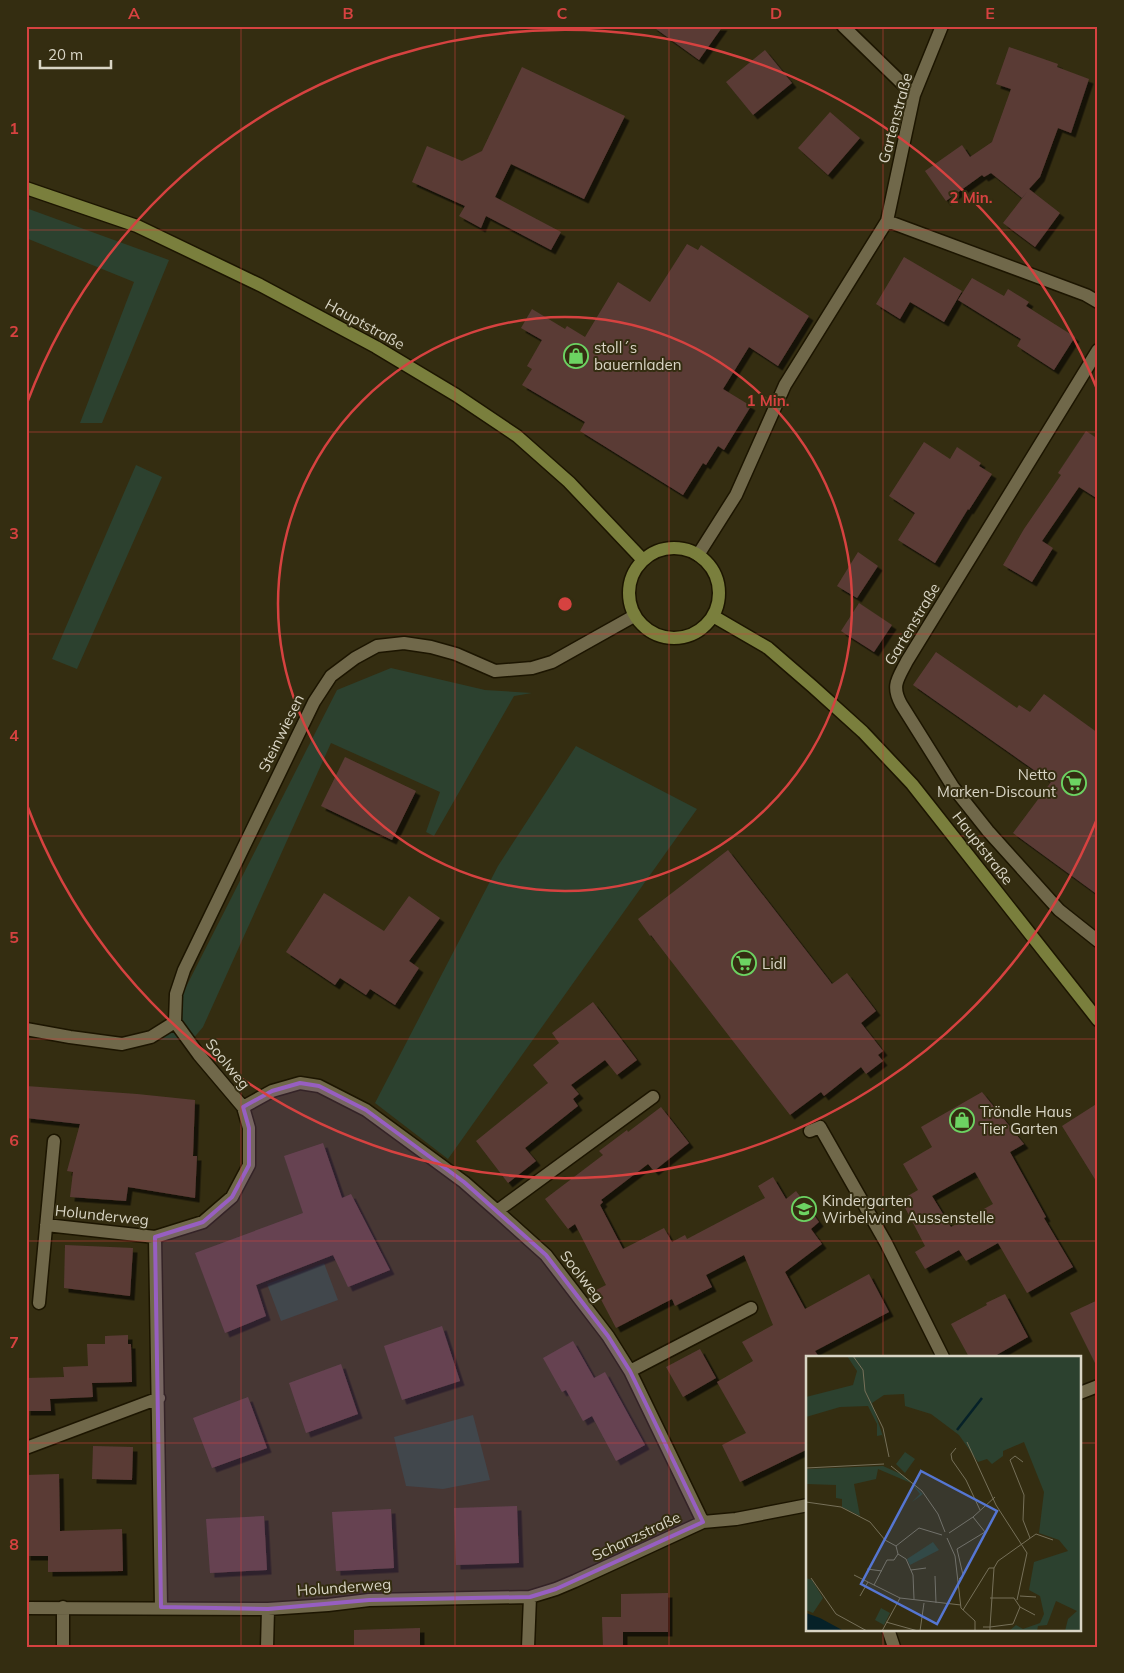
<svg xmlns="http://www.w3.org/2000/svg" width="1124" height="1673" font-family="Mulish,sans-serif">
	<defs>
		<filter id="shadow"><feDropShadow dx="4.5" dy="4.5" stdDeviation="0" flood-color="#0009"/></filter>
	</defs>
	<rect width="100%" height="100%" fill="#342d11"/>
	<!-- green -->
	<path fill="#2c412f" d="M26 208 169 260 102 423H80L134 282 26 238Z
		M136 465 162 477 77 669 52 659Z
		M391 668 485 690 532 693 514 696 434 836 426 832 440 792 331 743 203 1027 192 1040H159L337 690Z
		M576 746 697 809 448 1159 375 1103 498 866Z
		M324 1263 338 1300 281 1321 267 1284Z
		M473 1415 490 1480 443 1489 406 1486 394 1437Z"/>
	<!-- building -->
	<path fill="#5a3b36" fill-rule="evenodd" filter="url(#shadow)" d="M652 26H723L699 60Z
		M1009 47 1058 64 1057 67 1089 79 1071 133 1058 128 1040 177 1029 189 1060 213 1035 247 1003 223 1027 192 1022 198 991 173 984 177 982 175 946 201 925 171 962 145 970 157 992 142 1011 89 996 84Z
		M765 50 792 83 753 115 726 82Z
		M522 67 625 116 584 199 511 164 495 197 561 232 551 250 486 216 481 228 459 216 465 206 412 182 427 146 462 161 482 151Z
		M830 112 860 138 828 175 798 148Z
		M687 244 698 250 701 245 809 316 778 366 749 347 723 389 751 406 724 450 718 446 706 465 703 463 683 495 580 431 585 422 522 385 532 369 527 366 542 340 521 328 532 309 565 329 567 326 585 337 618 282 650 302Z
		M904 257 962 291 944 322 910 302 900 319 876 304Z
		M972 278 1004 296 1008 289 1029 302 1026 306 1075 337 1054 370 1017 346 1021 339 958 300Z
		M1086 431 1098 439V499L1079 487 1042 541 1053 548 1032 582 1003 565 1024 529 1061 475 1058 473Z
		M924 442 950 459 957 447 981 463 979 466 992 474 969 510 968 509 935 563 898 540 915 513 889 496Z
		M858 552 878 566 857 598 837 586Z
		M859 603 892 625 874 652 841 631Z
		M936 652 1017 708 1019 705 1030 712 1044 694 1098 733V895L1013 833 1051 782 913 685Z
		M345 757 416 791 392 840 321 806Z
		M728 850 832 984 847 973 876 1011 861 1023 883 1051 878 1055 883 1061 866 1074 861 1067 824 1096 821 1092 790 1115 651 935 650 936 638 919Z
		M324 893 384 931 409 896 440 918 409 961 419 968 395 1005 370 989 366 995 340 978 335 985 286 952Z
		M593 1002 637 1060 617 1075 605 1060 571 1085 579 1094 573 1099 578 1106 525 1148 536 1161 508 1183 476 1141 548 1083 533 1065 559 1043 552 1033Z
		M26 1086 137 1094 195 1100 193 1156H197L195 1198 128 1187 126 1201 70 1197 73 1172 67 1171 80 1124 26 1118Z
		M982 1092 1024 1144 1010 1152 1046 1217 1044 1218 1073 1267 1027 1293 998 1243 966 1261 959 1250 925 1269 915 1252 925 1246 901 1200 918 1190 903 1164 932 1147 921 1127ZM975 1172 993 1204 951 1227 932 1196Z
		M1098 1103V1184L1062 1126Z
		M661 1107 689 1143 654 1171 648 1164 601 1200 603 1202 600 1205 623 1249 664 1228 672 1242 685 1235 687 1239 765 1198 758 1186 773 1177 786 1199 796 1191 819 1222 811 1229 822 1244 785 1272 805 1309 869 1274 889 1312 815 1351 819 1357H808V1449L740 1482 722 1445 746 1433 717 1382 753 1361 742 1342 773 1325 744 1255 706 1275 712 1287 675 1306 672 1299 616 1328 596 1290 606 1285 575 1224 568 1229 545 1199 603 1155 599 1151 627 1130 628 1132Z
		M323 1143 342 1198 351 1194 390 1270 348 1287 333 1255 256 1285 266 1316 225 1333 195 1253 303 1213 284 1156Z
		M65 1245 133 1248 130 1296 64 1288Z
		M1005 1294 1028 1337 993 1357H969L951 1324 987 1305 986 1303Z
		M1098 1300V1369L1070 1313Z
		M442 1326 460 1381 402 1400 384 1346Z
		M128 1335V1344H131L132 1382 92 1383 93 1397 50 1399 51 1411H26V1378L64 1377 63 1367 88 1366 87 1344H105V1336Z
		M573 1341 594 1378 605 1372 645 1445 616 1461 592 1416 583 1421 566 1390 562 1392 543 1358Z
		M700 1349 716 1378 683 1397 666 1367Z
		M341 1364 358 1414 306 1433 289 1383Z
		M248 1397 267 1448 212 1468 193 1418Z
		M93 1446 133 1447 132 1480 92 1479Z
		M59 1474 60 1531 122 1529 123 1571 48 1572V1556H26V1475Z
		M517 1506 519 1563 456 1565 454 1508Z
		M391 1509 394 1568 336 1571 332 1512Z
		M264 1516 267 1570 210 1573 206 1519Z
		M668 1593V1632H623V1647H603L602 1617H621V1594Z
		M420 1628V1647H354V1630Z"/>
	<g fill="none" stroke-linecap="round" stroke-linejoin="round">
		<defs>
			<path id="street" d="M843 26 914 95
				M887 221 1086 295 1098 302
				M1098 350 907 661C898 679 891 685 901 704L953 787 988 831 1059 910 1098 941
				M698 555 736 495 785 385 887 221 914 95 942 26
				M175 1022 176 994 184 970 314 702 331 676 355 658 377 646 404 643 431 647 456 654 495 671 532 668 552 662 634 616
				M26 1029 70 1037 122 1044 151 1037 175 1022 199 1055 243 1107 272 1091 300 1083 319 1086 366 1110 464 1182 497 1211 546 1255 608 1336 630 1371 703 1522
				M810 1131 820 1127 886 1243 943 1357
				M497 1211 653 1097
				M46 1225 155 1237
				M39 1303 54 1141
				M630 1371 751 1308
				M1080 1393 1098 1386
				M26 1448 159 1398
				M161 1607 155 1237 203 1222 232 1197 249 1165V1128L243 1107
				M26 1608 268 1609 328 1605 369 1600 530 1597
				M888 1629 894 1647
				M63 1647V1607
				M267 1647 268 1609
				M528 1647 530 1597 556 1589 575 1581 703 1522 736 1519 808 1505"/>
			<path id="secondary" d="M26 188 137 226 260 285 376 347 456 395 517 436 569 482 643 560
				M629 593a45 45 0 1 1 90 0a45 45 0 1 1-90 0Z
				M713 616 768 648 812 686 863 732 912 784 1098 1020"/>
		</defs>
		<!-- street casing -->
		<use href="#street" stroke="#1c1500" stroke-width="15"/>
		<!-- secondary casing -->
		<use href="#secondary" stroke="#1c1500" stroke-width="15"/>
		<!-- street -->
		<use href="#street" stroke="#70684a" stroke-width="12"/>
		<!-- secondary -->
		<use href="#secondary" stroke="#7a7f3d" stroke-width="12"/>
	</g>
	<!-- marked area -->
	<path fill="#975fc1" fill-opacity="0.2" stroke="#975fc1" stroke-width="4" stroke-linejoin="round" d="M300 1083 319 1086 366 1110 464 1182 546 1255 608 1336 630 1371 703 1522 556 1589 530 1597 369 1600 268 1609 161 1607 155 1237 203 1222 232 1197 249 1165V1128L243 1107 272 1091Z"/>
	<!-- grid -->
	<path fill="none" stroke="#d64240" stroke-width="1" stroke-opacity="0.55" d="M241 26V1647M455 26V1647M669 26V1647M883 26V1357M26 230H1098M26 432H1098M26 634H1098M26 836H1098M26 1039H1098M26 1241H1098M26 1443H808M1080 1443H1098M883 1629V1647"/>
	<!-- distance rings -->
	<g fill="none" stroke="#d64240" stroke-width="2.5">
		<circle cx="565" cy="604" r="287"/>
		<path d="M1097 819A574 574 0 0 1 27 805M27 403A574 574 0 0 1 1097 389"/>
	</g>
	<!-- icons -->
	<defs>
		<symbol id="shop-ring" viewBox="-11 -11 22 22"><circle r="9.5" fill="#342d11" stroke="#6cd362" stroke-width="1.5"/><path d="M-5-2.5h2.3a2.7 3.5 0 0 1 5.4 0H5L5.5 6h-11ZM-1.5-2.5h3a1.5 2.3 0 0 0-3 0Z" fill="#6cd362"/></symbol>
		<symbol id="supermarket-ring" viewBox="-11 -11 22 22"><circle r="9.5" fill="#342d11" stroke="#6cd362" stroke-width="1.5"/><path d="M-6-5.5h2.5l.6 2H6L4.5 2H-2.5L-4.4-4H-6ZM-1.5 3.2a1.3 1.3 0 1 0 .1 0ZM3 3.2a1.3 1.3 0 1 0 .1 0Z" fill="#6cd362"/></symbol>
		<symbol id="school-ring" viewBox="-11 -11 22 22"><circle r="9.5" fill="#342d11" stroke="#6cd362" stroke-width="1.5"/><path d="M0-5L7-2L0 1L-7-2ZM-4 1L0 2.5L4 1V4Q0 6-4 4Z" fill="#6cd362"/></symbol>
	</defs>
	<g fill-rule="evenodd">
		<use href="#shop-ring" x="562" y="342" width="28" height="28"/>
		<use href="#supermarket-ring" x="1060" y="769" width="28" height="28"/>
		<use href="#supermarket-ring" x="730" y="949" width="28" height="28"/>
		<use href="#shop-ring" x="948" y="1106" width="28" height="28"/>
		<use href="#school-ring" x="790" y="1195" width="28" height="28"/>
	</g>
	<g text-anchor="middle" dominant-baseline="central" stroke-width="4" stroke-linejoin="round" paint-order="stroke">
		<!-- street labels -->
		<g font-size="15" fill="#d9d5c5" stroke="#342d11">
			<text transform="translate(895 118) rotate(-75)">Gartenstraße</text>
			<text transform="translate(365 324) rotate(29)">Hauptstraße</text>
			<text transform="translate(912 624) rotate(-59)">Gartenstraße</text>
			<text transform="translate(281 733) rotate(-64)">Steinwiesen</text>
			<text transform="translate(983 848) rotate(52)">Hauptstraße</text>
			<text transform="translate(228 1064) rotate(51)">Soolweg</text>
			<text transform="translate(102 1215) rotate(6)">Holunderweg</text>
			<text transform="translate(582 1276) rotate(52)">Soolweg</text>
			<text transform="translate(636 1536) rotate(-25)">Schanzstraße</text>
			<text transform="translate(344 1587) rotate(-4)">Holunderweg</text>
		</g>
		<!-- poi labels -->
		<g font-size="15" fill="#d9d5c5" stroke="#342d11" text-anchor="start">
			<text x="594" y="347">stoll´s<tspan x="594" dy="17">bauernladen</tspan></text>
			<text x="1056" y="774" text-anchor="end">Netto<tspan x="1056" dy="17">Marken-Discount</tspan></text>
			<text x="762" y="963">Lidl</text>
			<text x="980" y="1111">Tröndle Haus<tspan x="980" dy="17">Tier Garten</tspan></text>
			<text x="822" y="1200">Kindergarten<tspan x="822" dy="17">Wirbelwind Aussenstelle</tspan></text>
		</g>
	</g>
	<!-- overview -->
	<g transform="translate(806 1356)">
		<rect width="275" height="275" fill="#342d11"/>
		<path d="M41 0H275V275H259L262 263 271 255 250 245 241 269 232 270 231 275H203L210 269 217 273 234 267 238 258 234 240 223 234 228 206 262 195 253 184 233 177 238 136 218 86 197 95V100L186 108 181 103 172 106 153 79 125 58 99 50 98 38 78 39 66 47 80 90 76 79 71 80V68L62 50 34 51 0 61V41L47 29 51 15ZM99 96 109 103 99 117 90 108ZM77 110 97 119 117 138 106 146 114 138 105 127 72 113 70 123 48 128 54 160 36 151V143L30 142V129L0 128V113ZM127 186 133 194 104 209 101 203ZM0 222 6 224 17 242 7 257 0 254ZM75 252 84 257 78 269 69 264Z" fill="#2c412f"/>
		<path d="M0 257 14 262 38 275H0Z" fill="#062128"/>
		<path fill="none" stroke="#062128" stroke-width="2.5" d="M151 74 176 42"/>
		<path fill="none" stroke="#767059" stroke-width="1" d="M47 0 57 14 59 35 77 72 83 101M161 86 190 149 221 197 211 244M150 92 145 98 146 104 160 124 174 154M217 106 209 100 204 104 218 139 217 164 224 182M85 110 116 135 132 158 139 176M0 112 78 108M0 146 35 151 64 166 79 184 90 190 92 198 100 203 107 219 108 243M143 177 167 161 189 141M141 182 149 200 155 252 169 265V275M90 190 113 172 136 179M61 213 76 215M105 214 120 212M48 219 94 242M129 220 130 247M5 222 30 258 61 275M153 223 157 219 151 193 179 176 167 161M68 229 81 204H88L92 198M54 240 62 226M214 240 230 241M214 251 229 259M157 254 183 212H188L192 205 230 178 247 184M80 266 112 275M177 271H184L188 212M76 275 94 242 155 249M114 275 118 247M184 275V271L207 268 214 251 208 242H184"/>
		<path fill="#5576d2" fill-opacity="0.15" stroke="#5576d2" stroke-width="2.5" d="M115 115 191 155 131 268 55 228Z"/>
		<rect width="275" height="275" fill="none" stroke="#d9d5c5" stroke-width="2.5"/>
	</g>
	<circle cx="565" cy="604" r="8" fill="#d64240" stroke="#342d11" stroke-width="2.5"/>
	<g font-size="15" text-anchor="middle" font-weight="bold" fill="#d64240" stroke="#342d11" stroke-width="4" stroke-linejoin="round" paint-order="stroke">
		<text x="971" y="203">2 Min.</text>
		<text x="768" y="406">1 Min.</text>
	</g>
	<!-- border -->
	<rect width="1124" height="1673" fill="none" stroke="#342d11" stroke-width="55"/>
	<!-- scale -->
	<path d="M40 60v8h71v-8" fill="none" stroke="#d9d5c5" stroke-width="2.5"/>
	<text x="48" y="60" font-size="15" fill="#d9d5c5" stroke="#342d11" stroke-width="4" paint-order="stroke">20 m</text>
	<rect x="28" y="28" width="1068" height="1618" fill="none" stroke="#d64240" stroke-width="2"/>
	<g font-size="16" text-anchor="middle" font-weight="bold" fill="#d64240">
		<text x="134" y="19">A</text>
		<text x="348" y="19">B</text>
		<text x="562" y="19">C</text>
		<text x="776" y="19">D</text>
		<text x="990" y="19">E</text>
		<text x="14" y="134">1</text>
		<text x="14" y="337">2</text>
		<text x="14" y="539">3</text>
		<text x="14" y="741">4</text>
		<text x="14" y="943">5</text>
		<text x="14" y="1146">6</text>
		<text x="14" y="1348">7</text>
		<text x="14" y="1550">8</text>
	</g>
</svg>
